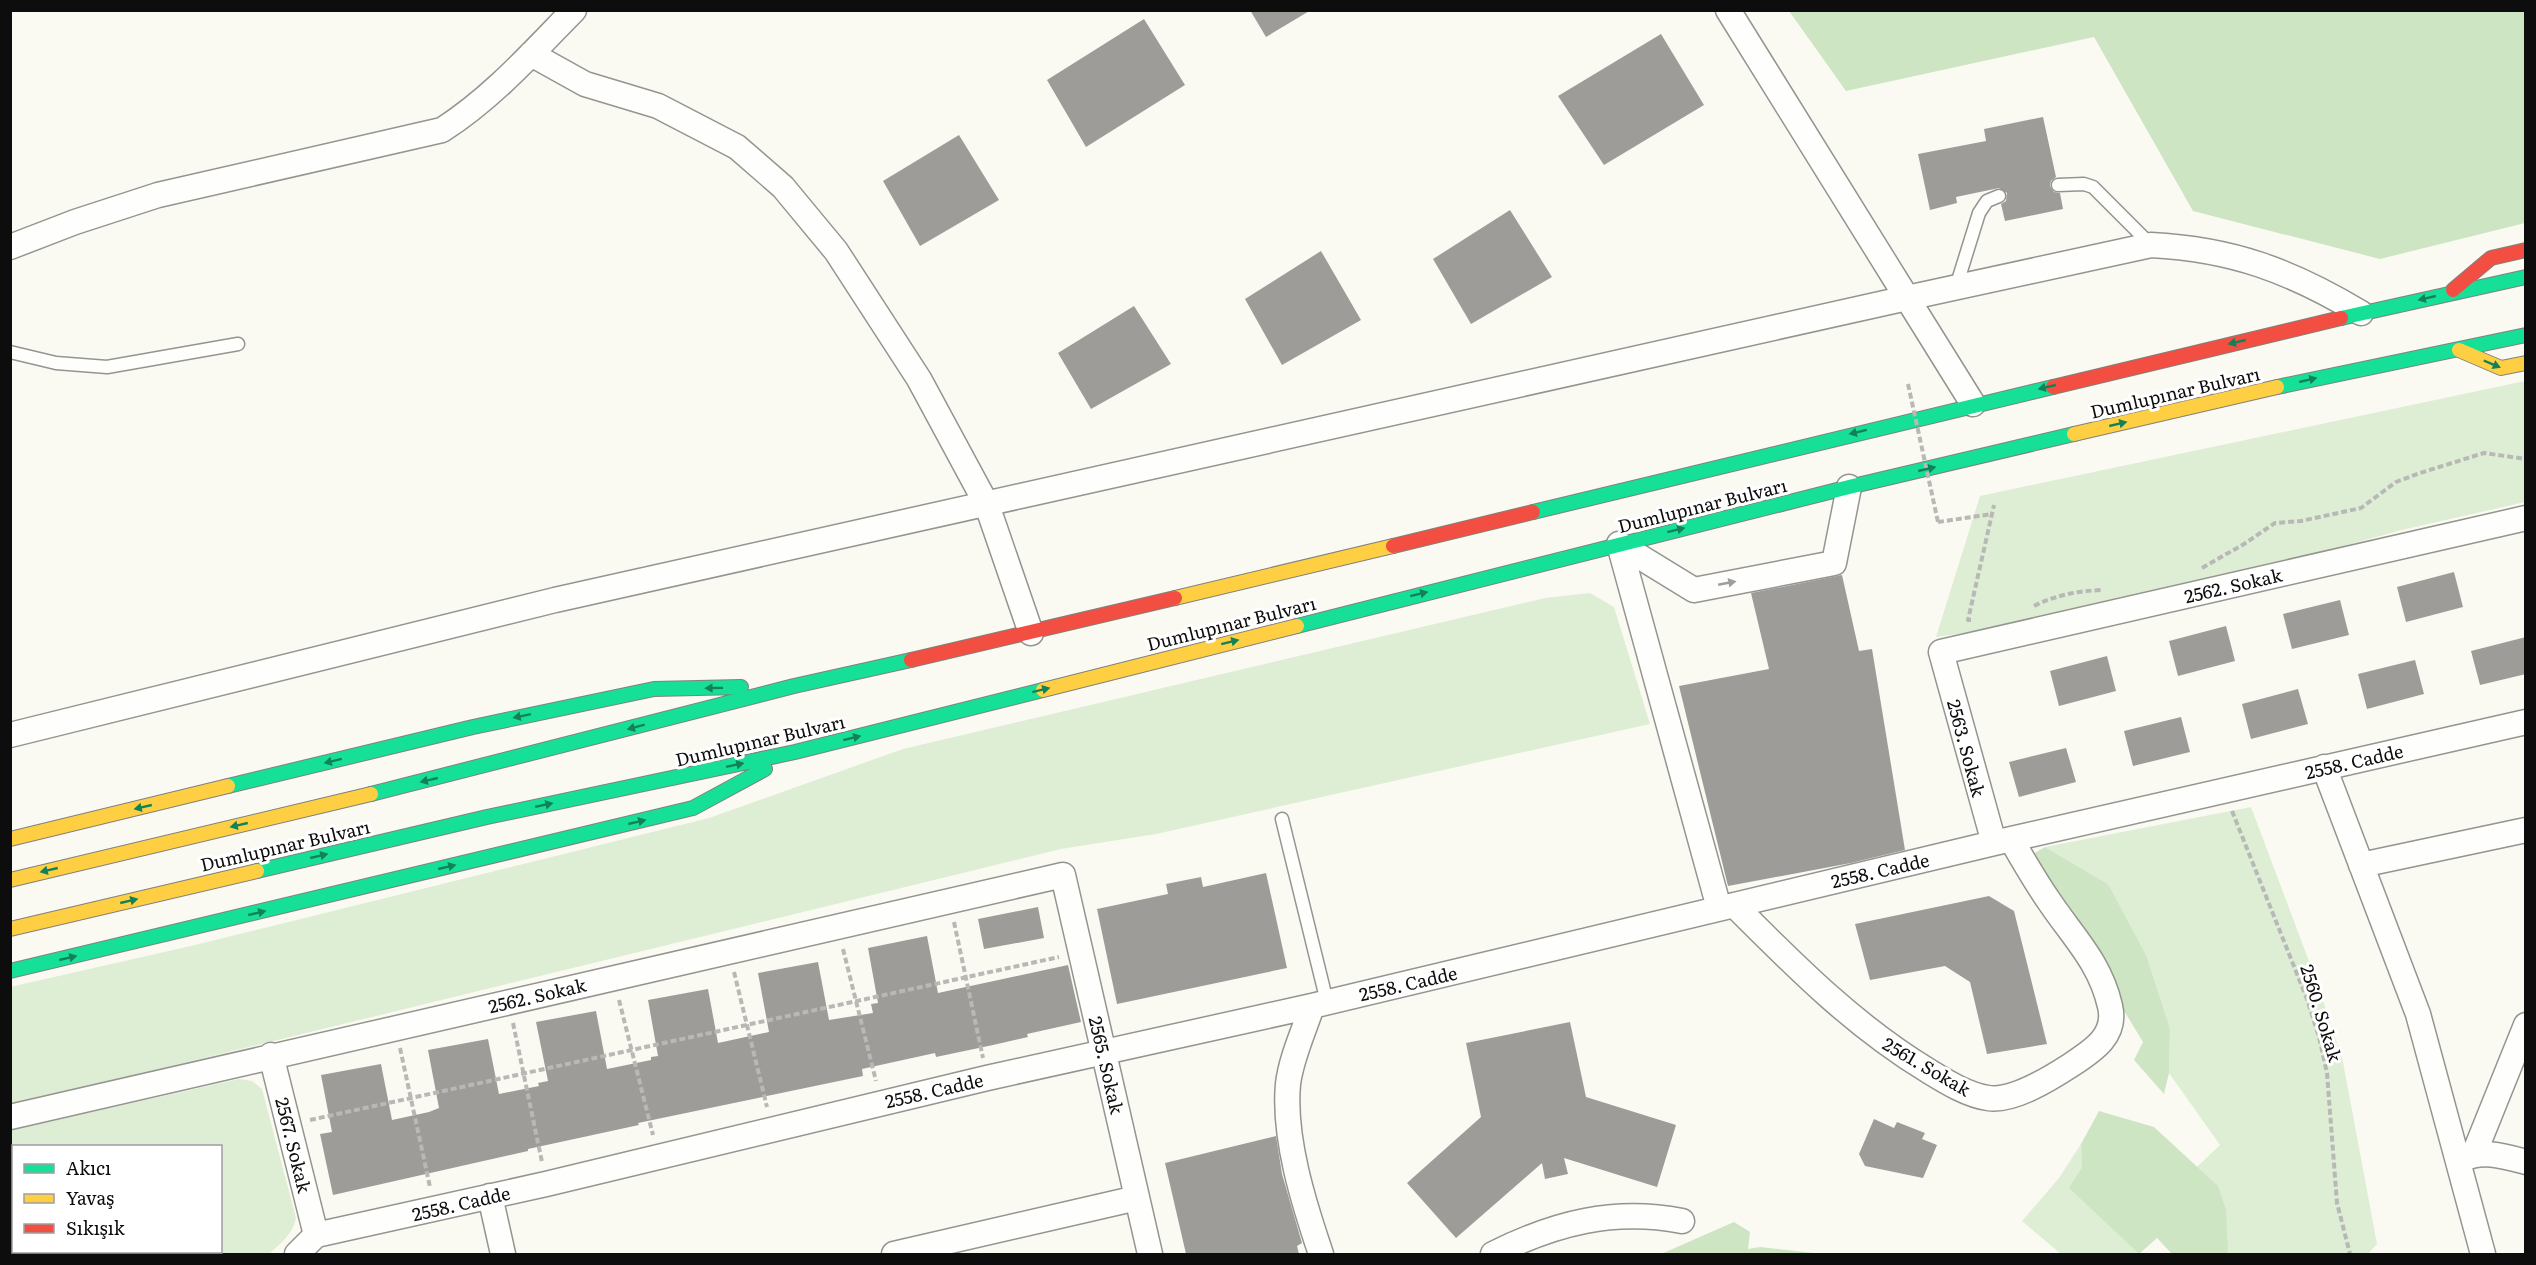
<svg xmlns="http://www.w3.org/2000/svg" width="2536" height="1265" font-family="Literata,serif">
	<rect width="100%" height="100%" fill="#fafaf2"/>
	<!-- green -->
	<path fill="#deeed4" fill-rule="evenodd" d="M2525 381V502L2402 530 2207 583 2042 622 1936 637 1980 496Z
		M1590 593 1614 607 1650 724 1156 834 1061 849 11 1105 10 987 195 945 709 818 903 749 1545 598Z
		M2251 807 2318 985 2343 1062 2377 1244 2368 1254H2228L2218 1187 2197 1167 2220 1145 2169 1073 2170 1029 2108 884 2045 847Z
		M239 1079 252 1081 262 1089 296 1218C293 1234 281 1243 269 1254H11V1130ZM14 1146H220V1252H14Z
		M2081 1144 2082 1167 2070 1188 2139 1254H2061L2022 1221 2059 1178Z"/>
	<!-- forest -->
	<path fill="#cee5c3" d="M1789 11H2525V223L2380 259 2193 211 2094 37 1846 91Z
		M2045 847 2108 884 2146 955 2170 1029 2169 1073 2164 1094 2134 1060 2143 1042 2030 856Z
		M2099 1111 2154 1127 2218 1186 2226 1210 2228 1254H2172L2157 1238 2139 1254 2069 1188 2082 1167 2081 1144Z
		M1734 1222 1750 1232 1748 1249 1760 1247 1822 1254H1661Z"/>
	<!-- building -->
	<path fill="#9e9c98" d="M1250 10H1311L1266 37Z
		M1144 19 1185 85 1086 147 1047 80Z
		M1661 34 1704 105 1604 165 1558 96Z
		M2043 117 2056 177 2051 181 2050 186 2054 192 2060 193 2063 209 2005 221 2001 204 2006 201 2007 193 1999 188 1956 197 1957 203 1930 210 1918 154 1986 141 1984 129Z
		M959 135 999 200 920 246 883 181Z
		M1510 210 1552 277 1471 324 1433 259Z
		M1321 251 1361 320 1282 365 1245 299Z
		M1134 306 1171 364 1091 409 1058 353Z
		M2454 572 2463 607 2406 622 2397 587Z
		M1842 575 1859 651 1872 649 1905 850 1851 863 1728 886 1679 686 1769 669 1751 593Z
		M2340 600 2349 635 2292 649 2283 614Z
		M2226 626 2235 661 2178 676 2169 641Z
		M2526 637V674L2480 685 2471 651Z
		M2107 656 2116 691 2059 706 2050 671Z
		M2415 660 2424 694 2367 709 2358 674Z
		M2298 689 2308 724 2251 739 2242 704Z
		M2181 717 2190 752 2133 766 2124 731Z
		M2066 748 2076 782 2019 797 2009 762Z
		M1266 873 1287 968 1117 1004 1097 909 1168 894 1166 884 1201 877 1203 887Z
		M1989 896 2014 911 2047 1044 1987 1054 1970 982 1945 966 1870 980 1855 924Z
		M1038 907 1044 938 984 949 978 919Z
		M927 936 938 993 1068 965 1081 1022 1027 1034 1028 1037 993 1045 936 1057 935 1053 862 1069 863 1076 638 1123 639 1125 528 1149V1151L333 1195 320 1134 332 1132 321 1075 381 1064 392 1120 429 1112 439 1108 428 1050 488 1039 499 1094 539 1086 538 1083 548 1081 536 1022 596 1011 607 1069 651 1060V1057L658 1056 648 1000 708 989 718 1043 769 1032 758 973 818 962 829 1020 873 1013 871 1004 878 1003 868 948Z
		M1570 1022 1586 1097 1676 1125 1657 1187 1564 1158 1568 1174 1545 1179 1542 1163 1456 1238 1407 1183 1481 1117 1466 1043Z
		M1874 1119 1894 1128 1897 1122 1925 1133 1922 1139 1937 1145 1923 1178 1865 1166 1859 1154Z
		M1276 1136 1282 1174 1302 1243 1297 1246 1299 1254H1186L1165 1163Z"/>
	<g fill="none" stroke-linecap="round" stroke-linejoin="round">
		<defs>
			<path id="lane" d="M2058 185 2084 184 2093 187 2151 245
				M1956 287 1979 213 1987 201 1999 196
				M10 352 56 363 107 367 238 344
				M1282 819 1327 1002"/>
			<path id="street" d="M1728 10 1907 298 2151 245C2232 249 2291 271 2361 313
				M531 54 585 84 658 106 737 147 783 187 802 210 836 251 919 379 987 505 1031 633
				M10 247 75 222 158 195 442 130C492 98 532 53 574 10
				M1619 544 1719 908
				M1619 544 1694 590 1834 563 1849 487
				M10 735 555 600 1907 298 1973 404
				M2324 767 2418 1014 2483 1254
				M1994 843 1941 652 2526 518
				M2361 865 2526 830
				M1734 905C1794 965 1853 1025 1927 1070 1945 1081 1967 1095 1988 1098 2013 1102 2051 1078 2071 1065 2094 1050 2117 1035 2110 1006 2100 962 2073 937 2049 901 2035 881 2023 860 2011 839
				M1312 1006C1304 1031 1291 1058 1288 1084 1283 1138 1304 1204 1321 1254
				M271 1055 316 1235
				M10 1117 1063 875 1150 1254
				M2474 1154 2526 1025
				M2461 1160C2482 1149 2504 1156 2526 1162
				M490 1196 503 1254
				M297 1254 316 1235 546 1184 987 1078 1312 1006 1994 843 2526 722
				M894 1254 1137 1198
				M1493 1254C1555 1223 1613 1208 1682 1221"/>
			<path id="fast" d="M2341 318 2526 277
				M2277 387 2526 335
				M1533 512 2053 387
				M1297 626 1849 487 2074 434
				M228 786 473 727 654 689 741 687
				M371 794 794 686 911 660
				M257 871 487 817 795 752 1043 690
				M10 971 693 808 765 769"/>
			<path id="slow" d="M2459 350 2501 368 2526 363
				M2074 434 2277 387
				M1175 598 1393 546
				M1043 690 1297 626
				M10 839 228 786
				M10 880 371 794
				M10 929 257 871"/>
			<path id="jam" d="M2453 290 2491 258 2526 250
				M2053 387 2341 318
				M1393 546 1533 512
				M911 660 1175 598"/>
		</defs>
		<!-- lane casing -->
		<use href="#lane" stroke="#949490" stroke-width="15"/>
		<!-- street casing -->
		<use href="#street" stroke="#949490" stroke-width="27"/>
		<!-- fast casing -->
		<use href="#fast" stroke="#81817d" stroke-width="16"/>
		<!-- slow casing -->
		<use href="#slow" stroke="#81817d" stroke-width="16"/>
		<!-- jam casing -->
		<use href="#jam" stroke="#81817d" stroke-width="16"/>
		<!-- path -->
		<path stroke="#b8b8b6" stroke-width="4" stroke-dasharray="6 3" stroke-linecap="butt" d="M1938 522 1992 514
			M2202 568 2244 544 2275 523 2301 521 2361 508 2396 482 2420 473 2484 453 2526 459
			M2034 606C2056 595 2077 591 2102 590
			M1971 620H1968L1994 505
			M2232 811 2307 999 2319 1037 2327 1073 2337 1203 2350 1254
			M954 922 983 1058
			M843 949 876 1081
			M734 972 767 1107
			M619 1000 653 1135
			M513 1023 542 1162
			M400 1048 430 1187
			M310 1120 1059 957"/>
		<!-- lane -->
		<use href="#lane" stroke="#fefefd" stroke-width="12"/>
		<!-- street -->
		<use href="#street" stroke="#fefefd" stroke-width="24"/>
		<!-- fast -->
		<use href="#fast" stroke="#16e098" stroke-width="14"/>
		<!-- slow -->
		<use href="#slow" stroke="#ffcf43" stroke-width="14"/>
		<!-- jam -->
		<use href="#jam" stroke="#f24e42" stroke-width="14"/>
		<!-- path-bridge -->
		<path stroke="#b8b8b6" stroke-width="4" stroke-dasharray="6 3" stroke-linecap="butt" d="M1908 384 1938 522"/>
	</g>
	<!-- one-way arrows -->
	<defs><path id="oneway-solid" d="M-6-.8H1V-3.2L6.5 0L1 3.2V.8H-6Z" transform="scale(1.5)"/></defs>
	<g fill="#128159">
		<use href="#oneway-solid" transform="translate(2427 298) rotate(167)"/>
		<use href="#oneway-solid" transform="translate(2237 342) rotate(167)"/>
		<use href="#oneway-solid" transform="translate(2492 364) rotate(23)"/>
		<use href="#oneway-solid" transform="translate(2308 380) rotate(-13)"/>
		<use href="#oneway-solid" transform="translate(2047 387) rotate(167)"/>
		<use href="#oneway-solid" transform="translate(2118 424) rotate(-13)"/>
		<use href="#oneway-solid" transform="translate(1858 432) rotate(166)"/>
		<use href="#oneway-solid" transform="translate(1927 469) rotate(-13)"/>
		<use href="#oneway-solid" transform="translate(1676 530) rotate(-14)"/>
		<use href="#oneway-solid" transform="translate(1419 594) rotate(-14)"/>
		<use href="#oneway-solid" transform="translate(1230 642) rotate(-14)"/>
		<use href="#oneway-solid" transform="translate(714 688) rotate(179)"/>
		<use href="#oneway-solid" transform="translate(1041 690) rotate(-14)"/>
		<use href="#oneway-solid" transform="translate(522 716) rotate(168)"/>
		<use href="#oneway-solid" transform="translate(636 727) rotate(165)"/>
		<use href="#oneway-solid" transform="translate(852 738) rotate(-14)"/>
		<use href="#oneway-solid" transform="translate(333 761) rotate(166)"/>
		<use href="#oneway-solid" transform="translate(735 765) rotate(-12)"/>
		<use href="#oneway-solid" transform="translate(429 780) rotate(167)"/>
		<use href="#oneway-solid" transform="translate(544 805) rotate(-12)"/>
		<use href="#oneway-solid" transform="translate(143 807) rotate(167)"/>
		<use href="#oneway-solid" transform="translate(637 822) rotate(-13)"/>
		<use href="#oneway-solid" transform="translate(239 825) rotate(167)"/>
		<use href="#oneway-solid" transform="translate(319 856) rotate(-13)"/>
		<use href="#oneway-solid" transform="translate(447 867) rotate(-13)"/>
		<use href="#oneway-solid" transform="translate(49 870) rotate(167)"/>
		<use href="#oneway-solid" transform="translate(129 901) rotate(-13)"/>
		<use href="#oneway-solid" transform="translate(257 913) rotate(-13)"/>
		<use href="#oneway-solid" transform="translate(68 958) rotate(-13)"/>
	</g>
	<use fill="#9e9e9d" href="#oneway-solid" transform="translate(1727 583) rotate(-11)"/>
	<g text-anchor="middle" dominant-baseline="central" stroke-width="6" stroke-linejoin="round" paint-order="stroke">
		<!-- street labels -->
		<g font-size="18" fill="#0d0d0d" stroke="#fff">
			<text transform="translate(2175 392) rotate(-13)">Dumlupınar Bulvarı</text>
			<text transform="translate(1702 505) rotate(-14)">Dumlupınar Bulvarı</text>
			<text transform="translate(2233 585) rotate(-13)">2562. Sokak</text>
			<text transform="translate(1231 623) rotate(-14)">Dumlupınar Bulvarı</text>
			<text transform="translate(760 740) rotate(-13)">Dumlupınar Bulvarı</text>
			<text transform="translate(1967 748) rotate(75)">2563. Sokak</text>
			<text transform="translate(2354 761) rotate(-13)">2558. Cadde</text>
			<text transform="translate(285 845) rotate(-13)">Dumlupınar Bulvarı</text>
			<text transform="translate(1880 870) rotate(-13)">2558. Cadde</text>
			<text transform="translate(1408 983) rotate(-13)">2558. Cadde</text>
			<text transform="translate(537 995) rotate(-13)">2562. Sokak</text>
			<text transform="translate(2322 1013) rotate(73)">2560. Sokak</text>
			<text transform="translate(1107 1065) rotate(77)">2565. Sokak</text>
			<text transform="translate(1927 1066) rotate(30)">2561. Sokak</text>
			<text transform="translate(934 1090) rotate(-13)">2558. Cadde</text>
			<text transform="translate(294 1145) rotate(76)">2567. Sokak</text>
			<text transform="translate(461 1203) rotate(-13)">2558. Cadde</text>
		</g>
	</g>
	<!-- border -->
	<rect width="2536" height="1265" fill="none" stroke="#0d0d0d" stroke-width="24"/>
	<!-- legend -->
	<rect x="12" y="1145" width="210" height="108" fill="#ffffff" stroke="#9e9e9e" stroke-width="1.5"/>
	<rect x="24" y="1164" width="30" height="9" fill="#16e098" stroke="#9e9e9e" stroke-width="1.5"/>
	<text x="66" y="1175" font-size="18" fill="#0d0d0d">Akıcı</text>
	<rect x="24" y="1194" width="30" height="9" fill="#ffcf43" stroke="#9e9e9e" stroke-width="1.5"/>
	<text x="66" y="1205" font-size="18" fill="#0d0d0d">Yavaş</text>
	<rect x="24" y="1224" width="30" height="9" fill="#f24e42" stroke="#9e9e9e" stroke-width="1.5"/>
	<text x="66" y="1235" font-size="18" fill="#0d0d0d">Sıkışık</text>
</svg>
